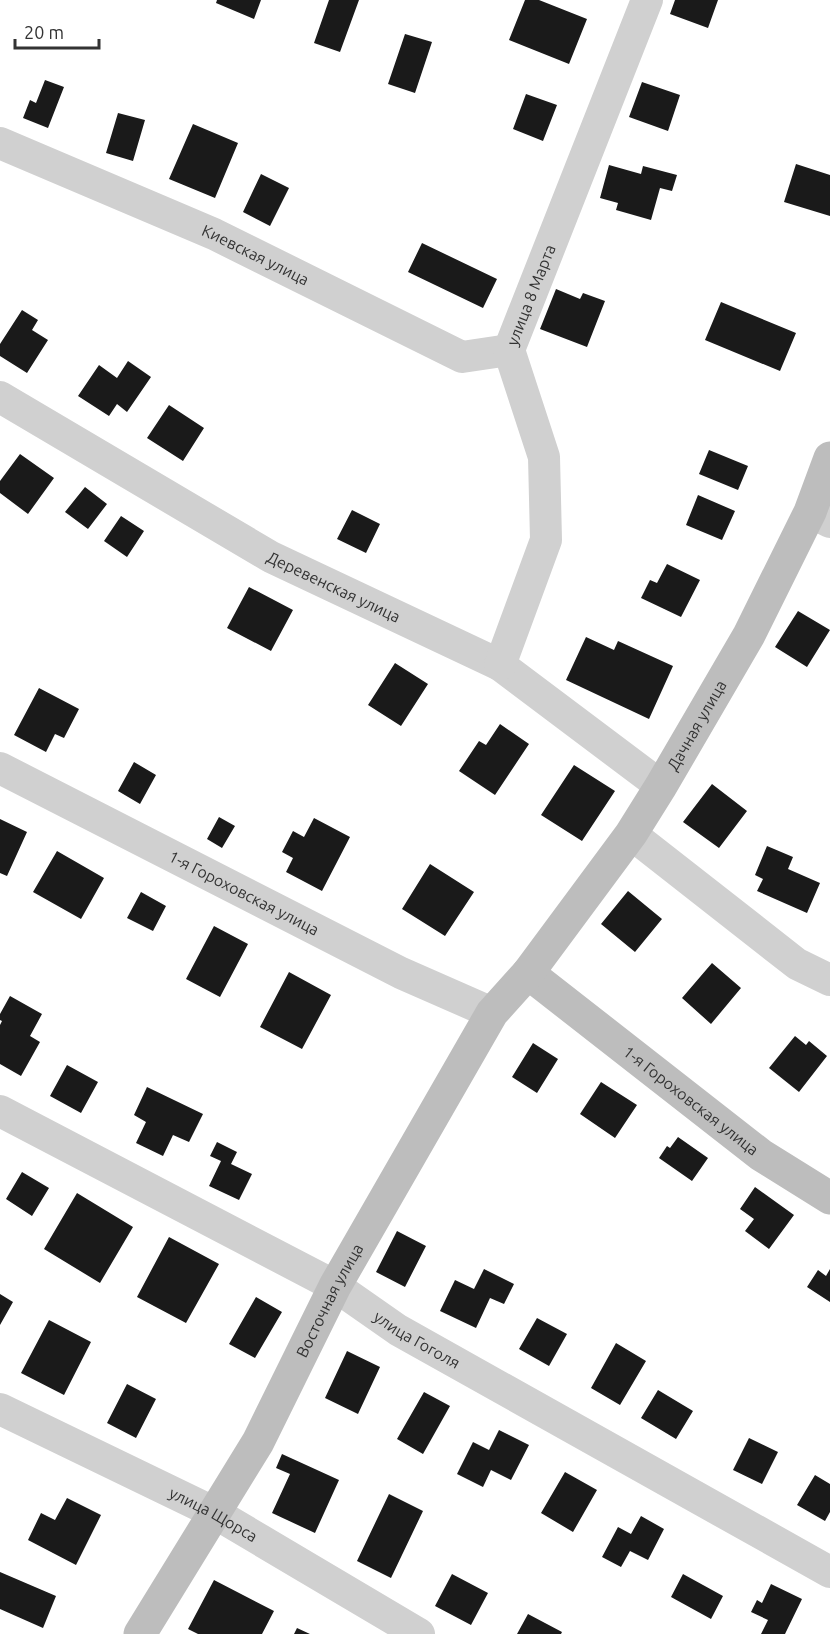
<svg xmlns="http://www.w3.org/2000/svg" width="830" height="1634" font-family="Ubuntu,sans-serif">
	<rect width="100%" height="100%" fill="#fff"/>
	<!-- building -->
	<path fill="#1a1a1a" d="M217 0H261L254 19 216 3Z
		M329 0H359L340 52 314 43Z
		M525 0H539L587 19 569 64 509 40Z
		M675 0H718L708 28 670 14Z
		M405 34 432 42 415 93 388 84Z
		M45 80 64 87 48 128 23 118 30 100 36 103Z
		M642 82 680 95 668 131 629 117Z
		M526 94 557 105 543 141 513 129Z
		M118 113 145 120 133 161 106 153Z
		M193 124 238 143 215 198 169 179Z
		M796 164 830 175V216L784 202Z
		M609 165 641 174 643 166 677 175 672 191 660 188 651 220 616 210 618 203 600 198Z
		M261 174 289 188 270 226 243 212Z
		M422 243 497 279 483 308 408 272Z
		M556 289 580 299 583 293 605 301 587 347 540 329Z
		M721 302 796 333 780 371 705 340Z
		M22 310 38 320 32 330 48 340 27 373 0 356V344Z
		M128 361 151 377 127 412 117 404 109 416 78 396 99 365 117 378Z
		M169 405 204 428 183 461 147 438Z
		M709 450 748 466 738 490 699 474Z
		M20 454 54 478 28 514 0 493V481Z
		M85 487 107 504 88 529 65 512Z
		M698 495 735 511 722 540 686 525Z
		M352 510 380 524 366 553 337 539Z
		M121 516 144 531 127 557 104 541Z
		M667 564 700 580 681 617 641 598 650 580 657 583Z
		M249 587 293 610 271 651 227 628Z
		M798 611 830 630 807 667 775 647Z
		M586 637 614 650 618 641 673 666 649 719 566 680Z
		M395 663 428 684 401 726 368 705Z
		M39 688 79 709 64 738 55 734 46 752 14 735Z
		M500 724 529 744 495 795 459 771 479 741 486 745Z
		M134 762 156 775 140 804 118 791Z
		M574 765 615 791 582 841 541 815Z
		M712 784 747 811 719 848 683 822Z
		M219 817 235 826 222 848 207 839Z
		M314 818 350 837 322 891 286 872 293 858 282 852 293 831 304 837Z
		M0 819 27 832 7 876 0 873Z
		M767 846 793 857 788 869 820 883 807 913 757 891 763 879 755 875Z
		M57 851 104 878 81 919 33 892Z
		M430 864 474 892 445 936 402 909Z
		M628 891 662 919 635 952 601 924Z
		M141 892 166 906 153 931 127 918Z
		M214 926 248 944 220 997 186 979Z
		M712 963 741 988 711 1024 682 998Z
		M289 972 331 995 302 1049 260 1027Z
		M10 996 42 1014 30 1036 40 1042 21 1076 0 1064V1025L2 1021 0 1020V1014Z
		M795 1036 806 1045 809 1041 827 1056 799 1092 769 1068Z
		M533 1043 558 1059 537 1093 512 1077Z
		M67 1065 98 1082 81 1113 50 1096Z
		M601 1082 637 1105 615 1138 580 1114Z
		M147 1087 203 1114 189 1142 173 1135 163 1156 136 1143 146 1122 134 1115Z
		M678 1137 708 1158 692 1181 659 1158 667 1146 670 1148Z
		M217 1142 237 1152 231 1164 252 1174 239 1200 209 1186 221 1161 210 1156Z
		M22 1172 49 1188 32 1216 6 1199Z
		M755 1187 794 1215 769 1249 745 1231 754 1219 740 1209Z
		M77 1193 133 1227 100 1283 44 1249Z
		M397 1231 426 1246 405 1287 376 1272Z
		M169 1237 219 1264 186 1323 137 1297Z
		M484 1269 514 1284 504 1304 490 1298 476 1328 440 1311 455 1280 474 1289Z
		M830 1269V1302L807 1287 818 1270 826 1276Z
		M0 1294 13 1302 0 1325Z
		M256 1297 282 1312 255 1358 229 1344Z
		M537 1318 567 1334 549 1366 519 1349Z
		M49 1320 91 1342 64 1395 21 1373Z
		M616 1343 646 1361 620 1405 591 1388Z
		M347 1351 380 1367 358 1414 325 1398Z
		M127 1384 156 1399 136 1438 107 1423Z
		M658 1390 693 1411 676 1439 641 1418Z
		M424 1392 450 1406 423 1454 397 1439Z
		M499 1430 529 1445 511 1480 491 1470 483 1487 457 1474 473 1442 489 1450Z
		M749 1438 778 1452 762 1484 733 1470Z
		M282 1454 339 1480 315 1533 272 1513 290 1474 276 1468Z
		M565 1472 597 1490 573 1532 541 1513Z
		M815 1475 830 1484V1512L825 1521 797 1505Z
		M389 1494 423 1511 391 1578 357 1561Z
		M67 1498 101 1515 76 1565 28 1540 41 1513 55 1520Z
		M641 1516 664 1529 648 1560 630 1551 621 1567 602 1557 618 1527 631 1534Z
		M0 1572 56 1596 43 1628 0 1609Z
		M452 1574 488 1593 471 1625 435 1606Z
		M683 1574 723 1596 711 1619 671 1597Z
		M214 1580 274 1611 262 1634H198L188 1629Z
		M771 1584 802 1599 785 1634H761L768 1620 751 1612 757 1600 762 1603Z
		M528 1614 562 1632 561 1634H517Z
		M297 1628 310 1634H294Z"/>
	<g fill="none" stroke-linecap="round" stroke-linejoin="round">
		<!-- street -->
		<g stroke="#d0d0d0" stroke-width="32">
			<path id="s1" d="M0 143 214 234 462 357 509 350"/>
			<path id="s2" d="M0 397 271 557 500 665 661 786"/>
			<path d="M810 512 830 522"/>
			<path id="s3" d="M500 665 546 540 544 457 509 350 647 0"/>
			<path id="s4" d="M0 768 401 973 492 1013"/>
			<path d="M631 834 797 964 830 980"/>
			<path id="s5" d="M0 1111 335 1286 398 1330 830 1572"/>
			<path id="s6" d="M0 1409 213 1512 419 1634"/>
		</g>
		<!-- secondary -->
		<g stroke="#bdbdbd" stroke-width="33">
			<path id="s7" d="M528 973 761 1155 830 1198"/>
			<path id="s8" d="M140 1634 258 1442 335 1286 492 1013 528 973 631 834 661 786 749 635 810 512 830 458"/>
		</g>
	</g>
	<g text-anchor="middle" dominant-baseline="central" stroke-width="6" stroke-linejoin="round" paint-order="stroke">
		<!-- street labels -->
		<g font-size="16" fill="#333" stroke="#fff">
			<text stroke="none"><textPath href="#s1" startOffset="279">Киевская улица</textPath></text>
			<text stroke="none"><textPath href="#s3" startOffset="388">улица 8 Марта</textPath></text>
			<text stroke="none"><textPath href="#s2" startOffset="384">Деревенская улица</textPath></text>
			<text stroke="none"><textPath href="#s8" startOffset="1068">Дачная улица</textPath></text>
			<text stroke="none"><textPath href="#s4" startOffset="274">1-я Гороховская улица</textPath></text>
			<text stroke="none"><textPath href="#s7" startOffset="207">1-я Гороховская улица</textPath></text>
			<text stroke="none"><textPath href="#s8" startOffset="384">Восточная улица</textPath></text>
			<text stroke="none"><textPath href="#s5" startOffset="476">улица Гоголя</textPath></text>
			<text stroke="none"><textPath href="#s6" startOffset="238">улица Щорса</textPath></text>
		</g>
	</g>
	<!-- scale -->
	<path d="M15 39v9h84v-9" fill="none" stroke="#333333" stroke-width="3"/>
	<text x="24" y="39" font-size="18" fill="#333333" stroke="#ffffff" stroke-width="4.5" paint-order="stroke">20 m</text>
</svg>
